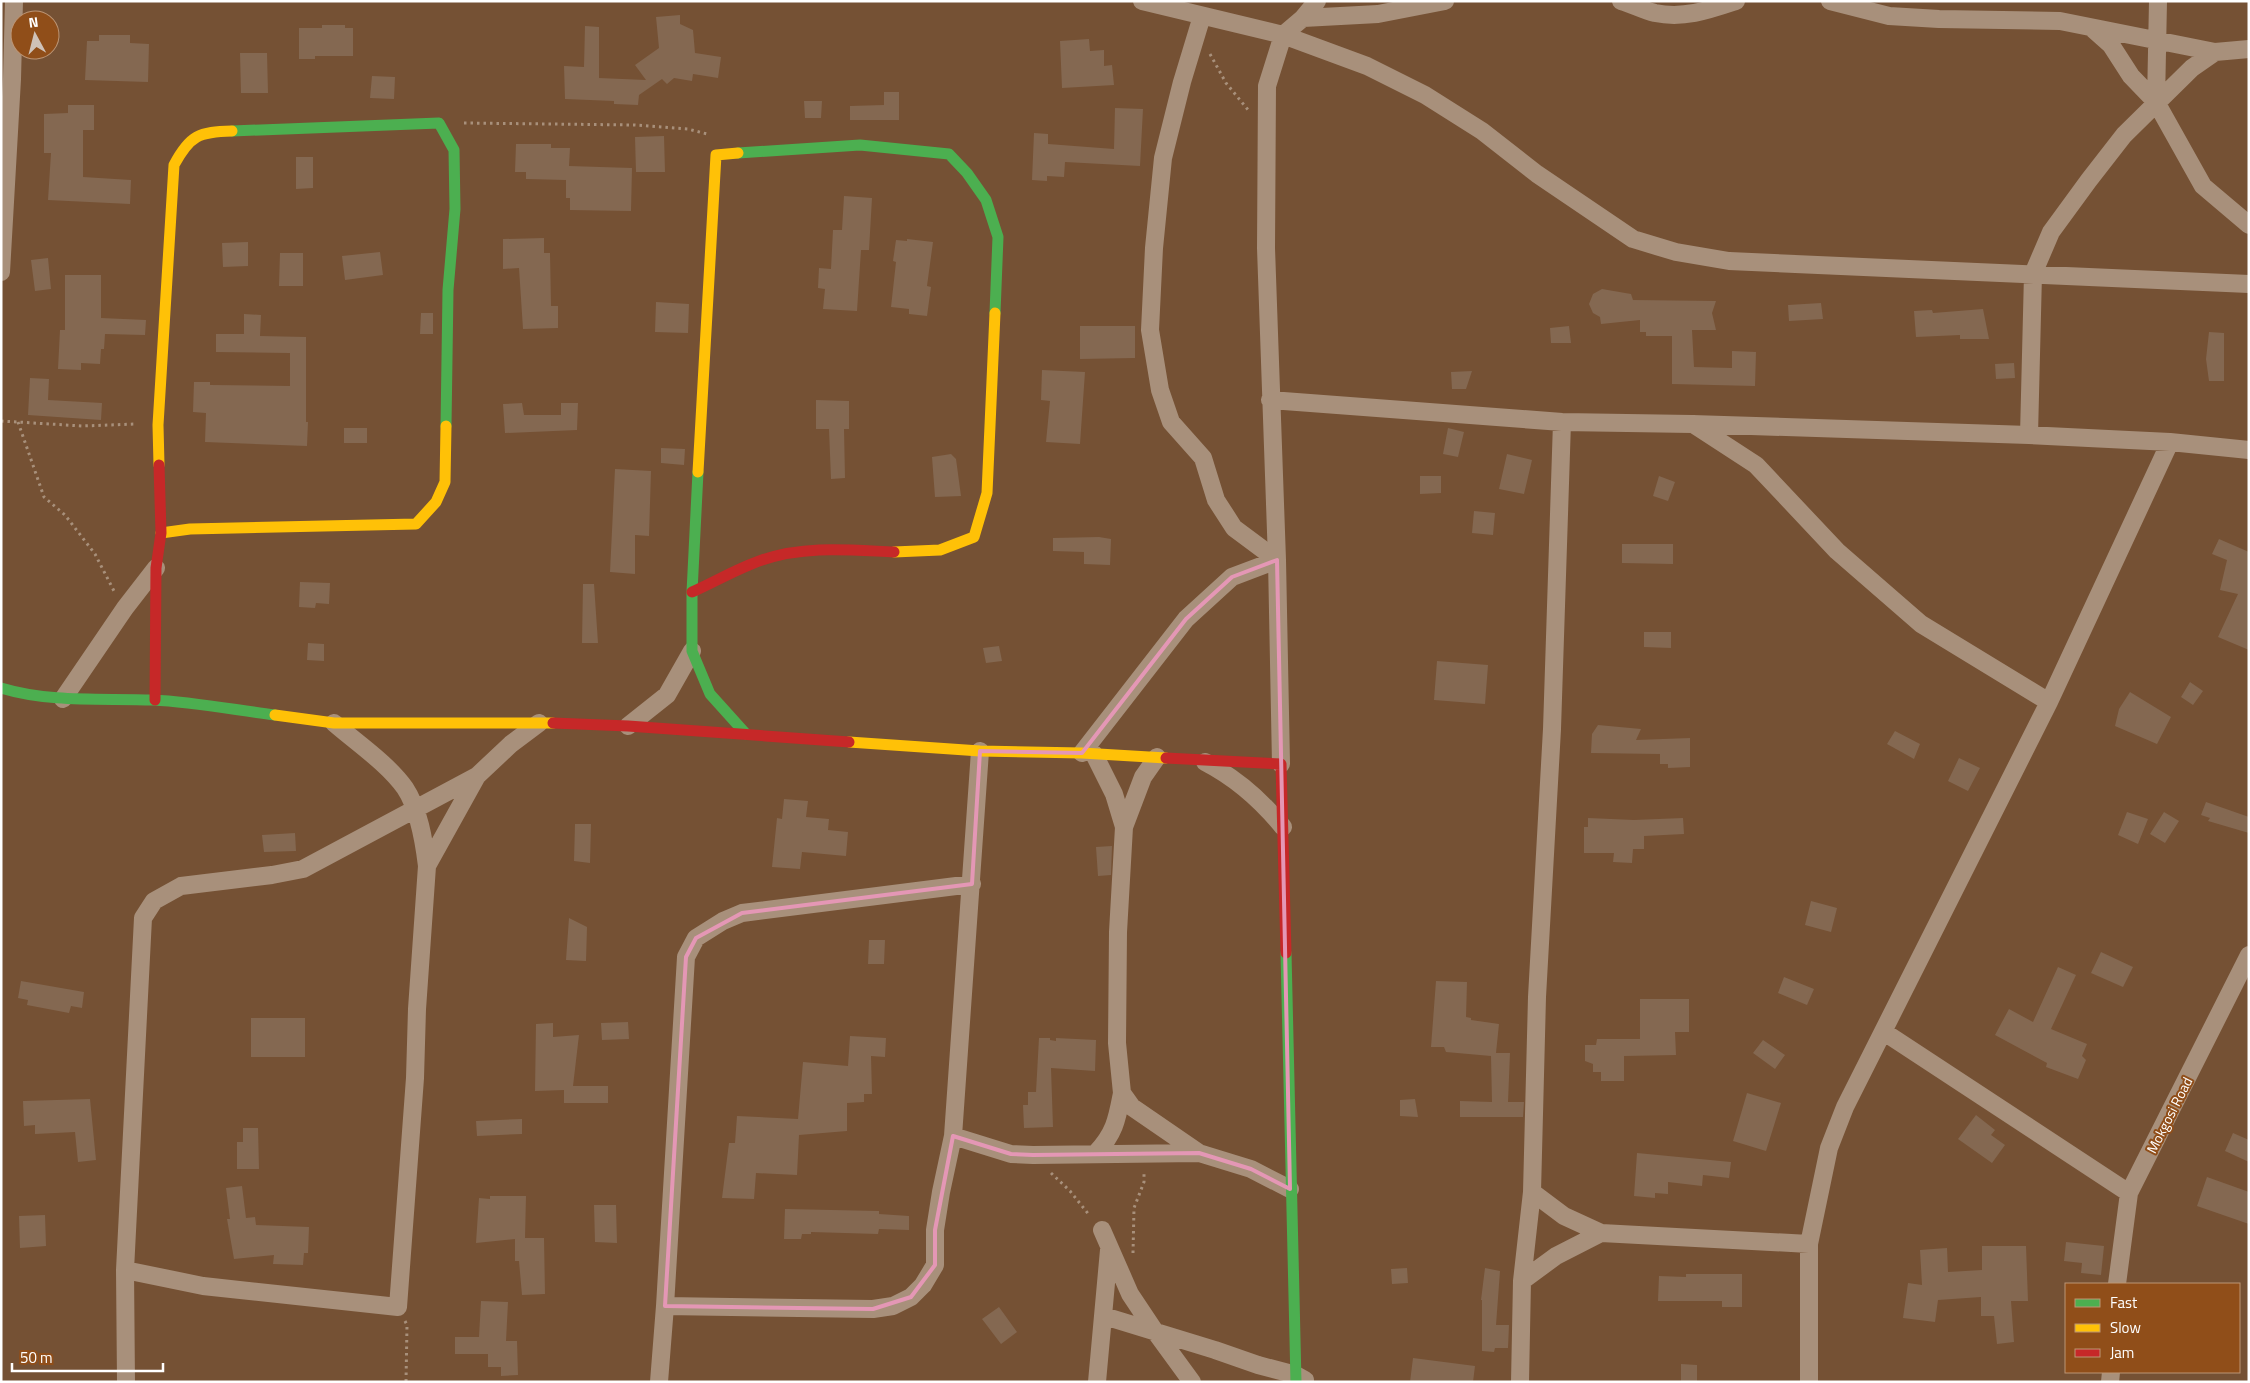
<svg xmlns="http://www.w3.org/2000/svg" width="2250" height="1383" font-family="'Titillium Web',sans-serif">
	<rect width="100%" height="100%" fill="#755134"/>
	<!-- building -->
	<path fill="#846851" d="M680 15V24L693 30 695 53 721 57 718 78 693 74 692 81 674 78 667 84 662 79 639 95 638 105 614 104V101L565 99 564 66 584 67 585 26 599 27V78L646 80 635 65 659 48 656 17Z
		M322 25H345V28H353V56H315V59H299V28H322Z
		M99 35H130V43L149 44 148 82 85 80 87 41H99Z
		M1089 39 1090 51 1104 50V66L1112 65 1114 85 1062 88 1060 41Z
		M240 53H267L268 93H241Z
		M372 76 395 77 394 99 370 98Z
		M884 92H899V120H850V106L884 105Z
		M804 101H822L821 118H805Z
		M68 105H94V130H83V177L131 180 130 204 48 200 51 153H44V114L68 113Z
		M1115 108 1143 109 1140 166 1065 162 1064 177 1047 176V181L1032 180 1034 133 1048 134V144L1114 149Z
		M664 136 665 172H636L635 137Z
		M516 144H551V148H570L569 166 632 168 631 211 570 210V198H566V180L526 179V172H515Z
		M296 157H313V188L296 189Z
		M844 196 872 198 869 250H861L857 311 823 309 825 289 818 288 819 268 831 269 833 230H842Z
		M544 238V253H550L551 306H558V328L523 329 519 268 503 269V239Z
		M907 239 933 242 927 286 931 287 927 316 909 314V309L891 307 896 262 893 261 896 240 907 241Z
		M248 242V266L223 267 222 243Z
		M380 252 383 275 345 280 342 256Z
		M280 253H303V286H279Z
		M48 258 51 289 35 291 31 260Z
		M65 275H101V318L146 320 145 335 105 334 104 349H101L100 364 81 363V370L58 369 60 330H65Z
		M1602 289 1631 294 1633 300 1716 301 1712 313 1716 330H1692L1694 367 1732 368V351L1756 352 1755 386 1672 384V336H1646V332H1640V320L1601 324 1600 317 1593 313 1589 304 1593 294Z
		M656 302 689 304 688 333 655 332Z
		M1821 303 1823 319 1789 321 1788 305Z
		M1983 309 1989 339H1960V335L1916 337 1914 311 1932 310 1933 313Z
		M421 313H433V334H420Z
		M244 314 261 315 260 336 306 337V422H308L307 446 205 442 206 413 193 412 194 382H210V385L290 386V353L216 352V334H244Z
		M1080 326H1135V358L1080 359Z
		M1569 326 1571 343H1551L1550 328Z
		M2209 332 2224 333V381H2209L2206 359Z
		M2014 363 2015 378 1996 379 1995 364Z
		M1042 370 1085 372 1080 444 1046 442 1050 401 1041 400Z
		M1472 371 1466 389H1452L1451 372Z
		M30 378 49 379 48 400 102 403 101 420 28 415Z
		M816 400 849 401V429H844L845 478 831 479 829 429H816Z
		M522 403 524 415H561V403H578L577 430 505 433 503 404Z
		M344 428H367V443H344Z
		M1448 428 1464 432 1458 457 1443 454Z
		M661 448 685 449 684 465 661 463Z
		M951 454 956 459 961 496 935 497 932 457Z
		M1507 454 1532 460 1524 494 1499 489Z
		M615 469 651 471 649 536 635 535V574L610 572Z
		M1420 476H1441V493L1420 494Z
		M1659 476 1675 482 1668 501 1653 496Z
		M1474 511 1495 513 1493 535 1472 533Z
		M1099 537 1111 539 1110 565 1084 564V552L1053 551V538Z
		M2219 539 2249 552V650L2218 637 2238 594 2220 590 2227 560 2212 554Z
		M1622 544H1673V564L1622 563Z
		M300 582 330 583 329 604 316 603 315 608 299 607Z
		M583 584H594L598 643H582Z
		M1644 632H1671V648L1644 647Z
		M308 643 324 644V661L307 660Z
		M999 646 1002 661 986 663 983 648Z
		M1437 661 1488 665 1485 704 1434 700Z
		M2190 682 2203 691 2193 705 2181 697Z
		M2130 692 2171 717 2157 744 2115 726 2119 709Z
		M1598 725 1641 729 1636 740 1690 738V767L1668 768V764H1660V754L1591 753 1592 734Z
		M1895 731 1920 744 1914 759 1887 744Z
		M1959 758 1980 768 1968 791 1948 781Z
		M784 799 808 801 806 817 829 819 828 830 848 832 846 856 802 852 800 869 772 867 777 818 782 819Z
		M2206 802 2249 817V833L2208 821 2210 818 2201 815Z
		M2127 812 2148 819 2138 844 2118 835Z
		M2164 812 2179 821 2165 843 2150 834Z
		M1588 818 1634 820 1683 818 1684 834 1644 836V849H1633L1632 863 1613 862 1614 853H1584V827H1588Z
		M575 824H591L590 863 574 861Z
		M295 833 296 851 264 852 262 835Z
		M1112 846 1111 875 1098 876 1096 847Z
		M1811 901 1837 908 1831 932 1805 925Z
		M569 918 587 927 586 961 566 960Z
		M869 940H885L884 964H868Z
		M2101 952 2133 967 2123 987 2091 973Z
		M2058 967 2076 975 2051 1029 2087 1044 2082 1056 2086 1060 2078 1079 2046 1067 2047 1063 1995 1035 2009 1009 2033 1022Z
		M1784 977 1814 989 1807 1005 1778 993Z
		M21 981 84 992 82 1008 71 1006 69 1013 27 1005 28 1000 18 998Z
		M1436 981 1467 982 1466 1017 1471 1018V1020L1499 1024 1496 1053H1510L1508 1102H1524L1523 1117H1460V1101L1492 1102 1491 1056 1446 1052 1444 1047H1431Z
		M1640 999H1689V1032H1675L1676 1055 1624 1056V1081H1601V1072H1593V1064L1585 1061V1045H1596L1597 1039H1640Z
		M251 1018H305V1057H251Z
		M628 1022 629 1039 602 1040 601 1023Z
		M553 1023V1037L579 1035 573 1086H608V1103H564V1090L535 1091 536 1024Z
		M850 1036 886 1038 885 1057 871 1056 872 1094H864V1102L847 1103V1131L799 1135 797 1175 756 1173 754 1199 722 1198 729 1143H735L737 1116 798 1119 803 1062 848 1066Z
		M1039 1038H1050V1040L1056 1041V1038L1096 1040 1095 1071 1051 1068 1053 1127 1024 1128 1023 1105H1028V1092H1036Z
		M1763 1040 1785 1055 1775 1069 1753 1053Z
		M1747 1093 1781 1103 1766 1151 1733 1141Z
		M90 1099 96 1160 78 1162 75 1132 35 1134V1125L24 1126 23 1101Z
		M1415 1099 1418 1117 1400 1116V1100Z
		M1976 1115 1995 1130 1991 1135 2005 1145 1992 1163 1958 1139Z
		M522 1119V1134L477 1136 476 1121Z
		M243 1128H258L259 1169H237V1142H243Z
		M2233 1133 2249 1140V1162L2225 1151Z
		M1637 1153 1731 1162 1729 1178 1703 1175 1702 1186 1668 1182V1194L1655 1193V1198L1634 1196Z
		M2207 1177 2249 1192V1224L2197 1206Z
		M242 1186 246 1218 255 1217 256 1225 309 1227 308 1253H304L303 1265 273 1264 274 1255 234 1259 227 1219H230L226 1188Z
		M490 1196H526L525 1238H544L545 1294 522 1295 519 1261H515V1239L476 1243 479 1198 490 1199Z
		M594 1205H616L617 1243 595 1242Z
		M785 1209 879 1211V1214L909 1216V1230L879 1229 878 1234 811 1232V1234H802L801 1239H784Z
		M45 1215 46 1246 20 1248 19 1216Z
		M2066 1242 2104 1246 2101 1275 2081 1273 2082 1263 2064 1261Z
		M1982 1246H2026L2028 1301H2011L2014 1342 1997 1344 1994 1316H1981V1297L1938 1300 1935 1322 1903 1318 1908 1283 1922 1285 1920 1250 1947 1248 1948 1272 1982 1270Z
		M1407 1268 1408 1283 1392 1284 1391 1269Z
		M1485 1268 1500 1271 1496 1325H1509L1508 1348H1495L1494 1352 1482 1351V1300H1481Z
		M1686 1274H1742V1307H1722V1301H1658L1659 1276 1686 1277Z
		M481 1301 508 1302 506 1341H517L518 1375 501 1376V1367H488V1354H455V1337H479Z
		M999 1307 1017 1332 1001 1344 982 1319Z
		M1413 1358 1475 1366 1473 1382H1410Z
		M1681 1364 1697 1365V1382H1681Z"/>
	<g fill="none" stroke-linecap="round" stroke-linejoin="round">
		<!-- path -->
		<path stroke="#a8907b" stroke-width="3" stroke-dasharray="2.5 4" stroke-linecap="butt" d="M1210 54 1226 83 1249 111
			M464 123 635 125 688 129 707 134
			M1 421 82 426 135 424
			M18 422 44 497 65 515 95 554 115 593
			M1051 1173 1070 1191 1090 1216
			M1133 1253 1134 1208 1144 1182V1171
			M405 1321 407 1325 406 1382"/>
		<!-- street -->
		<path stroke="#a8907b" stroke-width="18" d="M1142 1 1283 35 1367 66 1425 95 1482 131 1537 174 1633 239 1676 252 1729 261 2249 284
			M1621 1C1632 4 1643 10 1655 13 1684 19 1709 10 1736 1
			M1830 1 1889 16 1939 19 2060 21 2215 52 2249 49
			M2158 1 2156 102 2203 186 2249 225
			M1202 16 1182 82 1163 158 1154 248 1150 330 1160 390 1171 422 1203 458 1216 500 1234 528 1277 560
			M1303 18 1378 14 1445 1
			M2093 29 2111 45 2131 76 2156 102
			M1 272 12 79 14 1
			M1270 400 1562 422 1692 424 2029 435 2170 442 2249 450
			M1693 424 1756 465 1837 551 1921 624 2049 702
			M2029 435 2033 274 2051 232 2089 180 2124 135 2192 68 2215 52
			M63 699 125 608 156 568
			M628 726 667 695 692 651
			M1082 753 1186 619 1232 577 1277 560
			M1094 754 1114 794 1124 827 1118 932 1117 1043 1122 1093 1132 1107 1199 1153
			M1205 762C1236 778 1261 800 1283 827
			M1281 764 1277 560 1266 248 1267 86 1283 35 1303 18 1317 1
			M1124 827 1143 777 1157 757
			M427 866 477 776 511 744 539 723
			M1884 1032 2129 1193
			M953 1136 1011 1154 1033 1155 1199 1153 1251 1169 1290 1189
			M1096 1153C1115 1133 1117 1119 1122 1093
			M1532 1192 1564 1216 1601 1233 1809 1244
			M1102 1230 1130 1294 1154 1330 1192 1382
			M125 1270 203 1286 398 1307 415 1078 417 1009 427 866C424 841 419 809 405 788 387 763 357 743 334 723
			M1522 1281 1556 1256 1601 1233
			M2117 1284 2129 1193 2249 955
			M665 1306 873 1309 893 1306 911 1297 923 1285 935 1265V1230L941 1192 953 1136 980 751
			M1104 1316 1215 1350 1258 1365 1296 1375 1305 1380
			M126 1382 125 1270 143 918 154 901 181 886 272 875 303 869 477 776
			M659 1382 665 1306 686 957 696 938 723 921 742 913 972 884
			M1097 1382 1109 1250
			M1520 1382 1522 1281 1532 1192 1537 997 1552 729 1562 422
			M1809 1382V1244L1829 1148 1845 1107 2049 702 2170 442
			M2110 1382 2111 1372"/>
		<!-- fast -->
		<path stroke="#4caf50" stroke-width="11" d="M232 131 439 123 454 150 455 209 448 290 446 426
			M738 153 860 145 949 154 967 173 986 200 998 237 995 313
			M698 472 692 592V651L710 694 746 734
			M1 688C51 703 102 698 153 700 194 702 235 710 275 715
			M1286 953 1296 1382"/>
		<!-- slow -->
		<path stroke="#ffc107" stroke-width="11" d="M159 465 158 425 174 165C190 135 199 132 232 131
			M698 472 716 155 738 153
			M161 533 190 529 416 524 436 502 445 482 446 426
			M894 552 940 550 974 537 987 493 995 313
			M275 715 334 723H553
			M849 742 980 751 1082 753 1166 758"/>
		<!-- jam -->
		<path stroke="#c62828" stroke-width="11" d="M692 592C715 582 738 568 762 560 805 545 850 550 894 552
			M155 700 156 568 161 533 159 465
			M553 723 628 726 849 742
			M1166 758 1281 764 1286 953"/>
	</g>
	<!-- marked area -->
	<path fill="none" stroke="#e497b5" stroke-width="4" stroke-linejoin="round" d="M1277 560 1290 1189 1251 1169 1199 1153 1033 1155 1011 1154 953 1136 935 1230V1265L911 1297 873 1309 665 1306 686 957 696 938 742 913 972 884 980 751 1082 753 1186 619 1232 577Z"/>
	<g text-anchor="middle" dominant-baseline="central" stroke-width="4" stroke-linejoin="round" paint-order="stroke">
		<!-- street labels -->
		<g font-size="14" fill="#fff" stroke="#904e19">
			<text transform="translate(2169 1115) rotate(-63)">Mokgosi Road</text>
		</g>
	</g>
	<!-- border -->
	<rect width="2250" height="1383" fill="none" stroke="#ffffff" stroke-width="5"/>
	<!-- legend -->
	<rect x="2065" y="1283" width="175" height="90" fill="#904e19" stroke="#bc9575"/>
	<rect x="2075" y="1299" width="25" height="8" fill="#4caf50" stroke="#bc9575"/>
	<text x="2110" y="1308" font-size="15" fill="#ffffff">Fast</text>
	<rect x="2075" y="1324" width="25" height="8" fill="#ffc107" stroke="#bc9575"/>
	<text x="2110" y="1333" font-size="15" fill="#ffffff">Slow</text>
	<rect x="2075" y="1349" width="25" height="8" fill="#c62828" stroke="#bc9575"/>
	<text x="2110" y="1358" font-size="15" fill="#ffffff">Jam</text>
	<!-- north arrow -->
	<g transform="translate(35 35) rotate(353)"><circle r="24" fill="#904e19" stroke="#bc9575"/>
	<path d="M0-4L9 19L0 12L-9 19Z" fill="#cfc2b8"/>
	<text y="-8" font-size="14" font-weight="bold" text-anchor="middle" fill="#ffffff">N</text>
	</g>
	<!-- scale -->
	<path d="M12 1363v8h151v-8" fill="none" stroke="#ffffff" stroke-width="2.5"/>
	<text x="20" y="1363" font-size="15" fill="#ffffff" stroke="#904e19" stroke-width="4" paint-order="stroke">50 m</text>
</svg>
